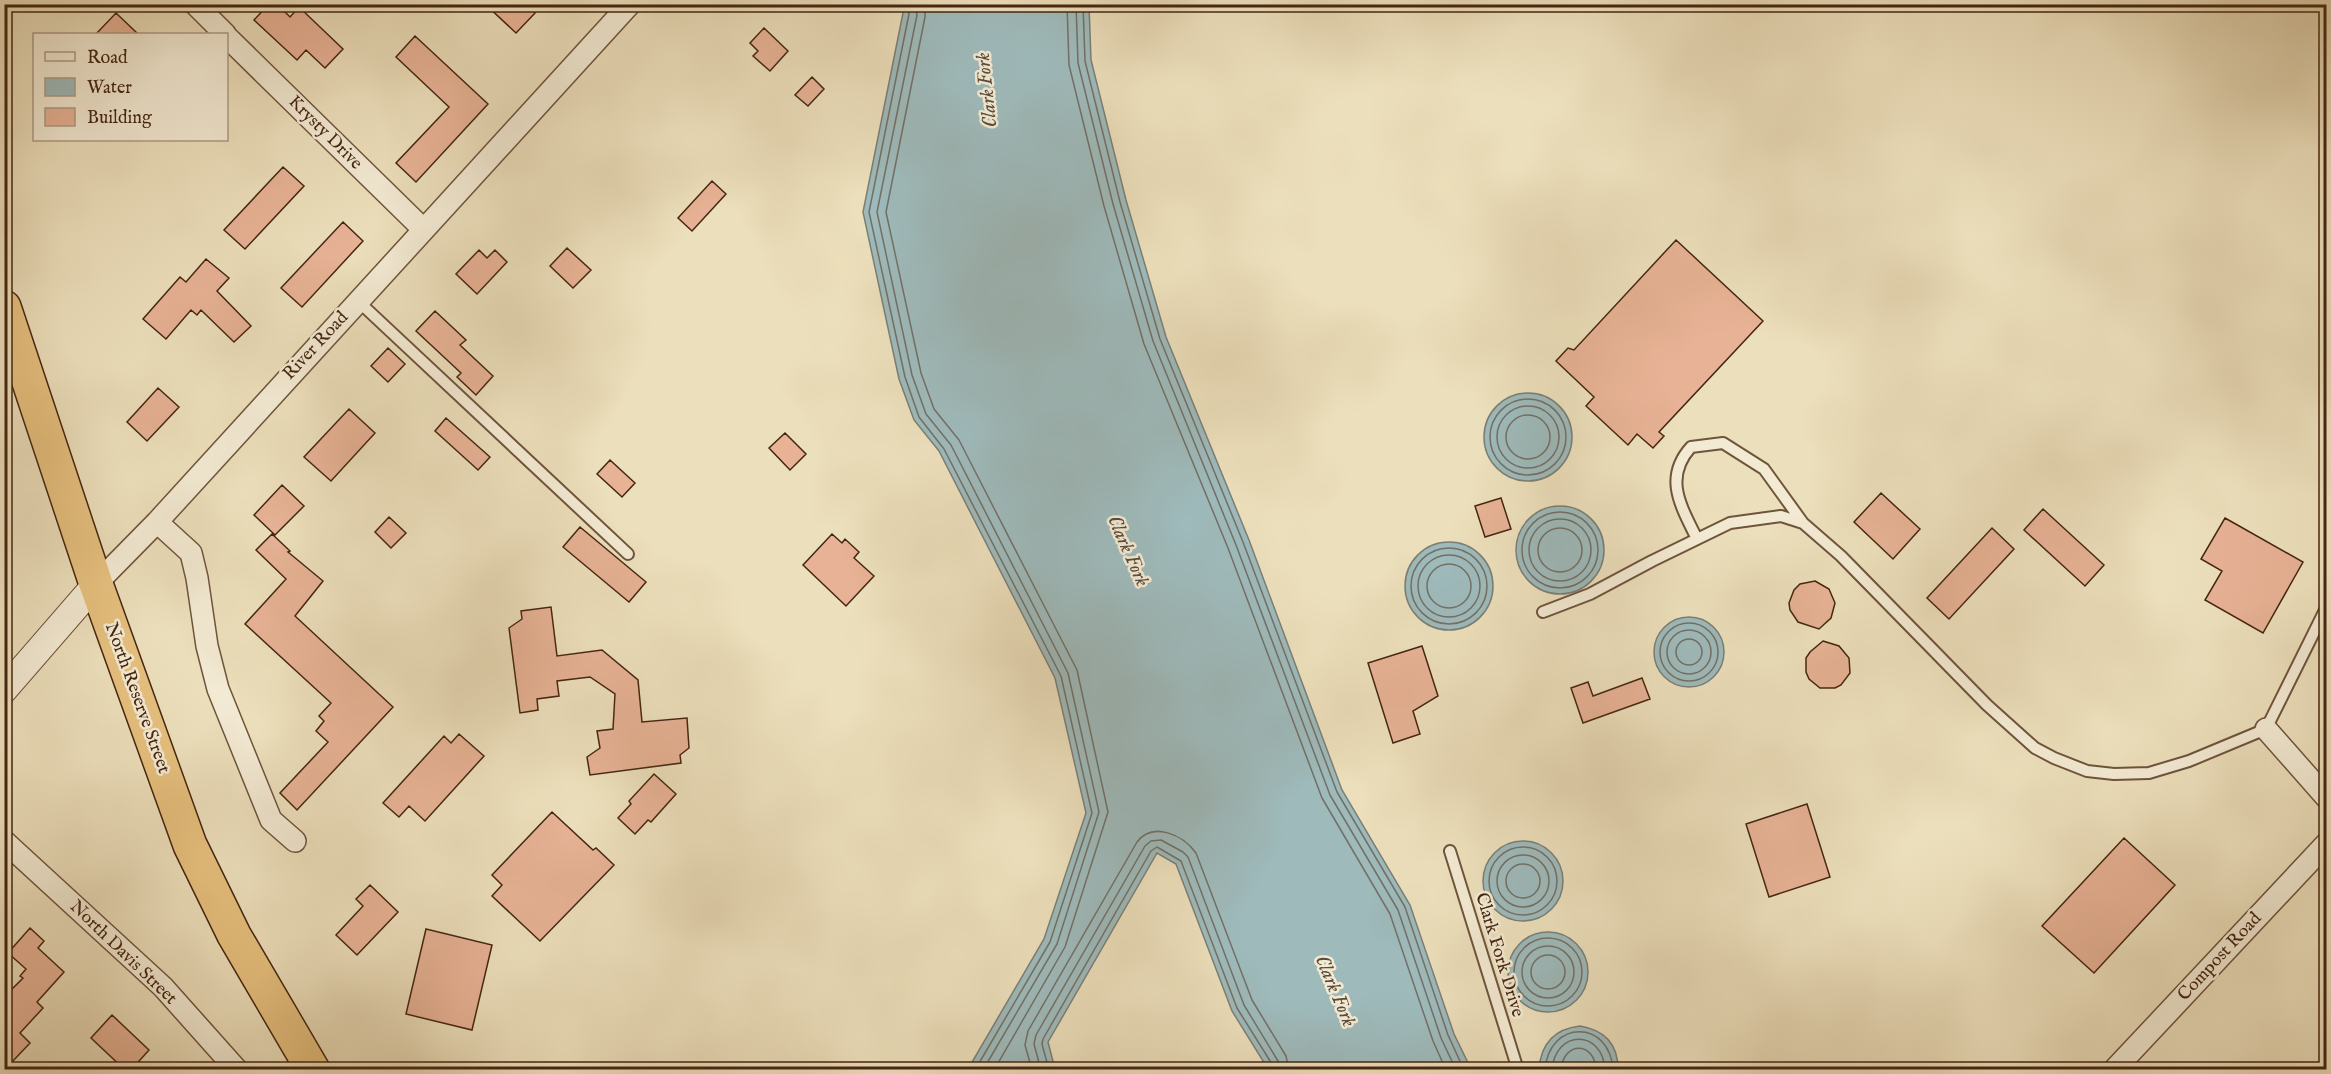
<svg xmlns="http://www.w3.org/2000/svg" width="2331" height="1074" font-family="'IM FELL English',serif">
	<rect width="100%" height="100%" fill="#ecdfbb"/>
	<filter id="stains"><feTurbulence type="fractalNoise" baseFrequency=".00333" numOctaves="4"/><feColorMatrix values="0 0 0 0 .2 0 0 0 0 .09 0 0 0 0 .02 0 0 0 .5 -.17"/></filter>
	<radialGradient id="worn" r=".72"><stop offset=".6" stop-color="#630" stop-opacity="0"/><stop offset="1" stop-color="#630" stop-opacity=".3"/></radialGradient>
	<!-- water -->
	<path fill="#9ebabb" stroke="#7a7f77" stroke-width="1.5" d="M901 5H1089L1091 60 1126 200 1166 337 1249 540 1342 790 1410 905 1454 1034 1471 1069H1268L1232 1011 1176 864 1157 853 1048 1042 1055 1069H968L1044 939 1086 813 1055 678 939 451 914 420 899 379 863 212 903 13Z
		M1484 437a44 44 0 1 1 88 0a44 44 0 1 1-88 0Z
		M1516 550a44 44 0 1 1 88 0a44 44 0 1 1-88 0Z
		M1405 586a44 44 0 1 1 88 0a44 44 0 1 1-88 0Z
		M1654 652a35 35 0 1 1 70 0a35 35 0 1 1-70 0Z
		M1483 881a40 40 0 1 1 80 0a40 40 0 1 1-80 0Z
		M1508 972a40 40 0 1 1 80 0a40 40 0 1 1-80 0Z
		M1580 1026C1604 1030 1618 1044 1618 1069H1539C1541 1043 1554 1029 1580 1026Z"/>
	<g fill="none" stroke-linecap="round" stroke-linejoin="round">
		<!-- shore -->
		<path stroke="#727066" stroke-width="1.5" d="M907 4 909 14 869 212 905 377 919 417 944 449 1061 676 1092 813 1050 942 975 1070
			M915 4 917 15 877 212 912 375 926 414 951 445 1068 673 1099 812 1057 944 983 1070
			M925 4V17L886 212 921 373 934 409 959 440 1077 670 1108 812 1065 947 994 1070
			M1067 4 1069 65 1104 206 1144 344 1228 548 1322 798 1390 914 1433 1041 1446 1070
			M1076 4 1078 63 1113 204 1153 341 1236 545 1330 795 1398 910 1441 1038 1456 1070
			M1083 4 1085 61 1120 202 1160 339 1243 542 1337 792 1405 907 1448 1035 1464 1070
			M1490 437a38 38 0 1 1 76 0a38 38 0 1 1-76 0Z
			M1497 437a31 31 0 1 1 62 0a31 31 0 1 1-62 0Z
			M1506 437a22 22 0 1 1 44 0a22 22 0 1 1-44 0Z
			M1522 550a38 38 0 1 1 76 0a38 38 0 1 1-76 0Z
			M1529 550a31 31 0 1 1 62 0a31 31 0 1 1-62 0Z
			M1538 550a22 22 0 1 1 44 0a22 22 0 1 1-44 0Z
			M1411 586a38 38 0 1 1 76 0a38 38 0 1 1-76 0Z
			M1418 586a31 31 0 1 1 62 0a31 31 0 1 1-62 0Z
			M1427 586a22 22 0 1 1 44 0a22 22 0 1 1-44 0Z
			M1660 652a29 29 0 1 1 58 0a29 29 0 1 1-58 0Z
			M1667 652a22 22 0 1 1 44 0a22 22 0 1 1-44 0Z
			M1676 652a13 13 0 1 1 26 0a13 13 0 1 1-26 0Z
			M1489 881a34 34 0 1 1 68 0a34 34 0 1 1-68 0Z
			M1497 881a26 26 0 1 1 52 0a26 26 0 1 1-52 0Z
			M1506 881a17 17 0 1 1 34 0a17 17 0 1 1-34 0Z
			M1514 972a34 34 0 1 1 68 0a34 34 0 1 1-68 0Z
			M1522 972a26 26 0 1 1 52 0a26 26 0 1 1-52 0Z
			M1531 972a17 17 0 1 1 34 0a17 17 0 1 1-34 0Z
			M1032 1070 1025 1045 1028 1031 1137 842C1153 821 1183 835 1196 853L1252 1000 1286 1056 1289 1070
			M1041 1070 1034 1044 1036 1035 1145 846 1151 841 1161 840 1183 852 1188 857 1244 1005 1278 1061 1280 1070
			M1049 1070 1042 1044 1043 1039 1151 851 1157 847 1181 861 1237 1008 1272 1064V1070
			M1545 1070C1549 1019 1610 1019 1613 1070
			M1552 1070C1555 1029 1603 1029 1605 1070
			M1561 1070C1563 1041 1595 1041 1596 1070"/>
	</g>
	<!-- building -->
	<path fill="#e7b295" stroke="#452611" stroke-width="1.5" d="M269 4H277L290 17 299 7 343 49 325 68 306 50 297 60 254 20Z
		M485 4H525L535 13 516 33Z
		M116 13 138 34H96Z
		M764 28 788 51 770 71 753 56 758 51 750 43Z
		M415 36 488 104 416 182 396 163 449 107 396 57Z
		M812 77 824 89 808 106 795 95Z
		M283 167 304 186 245 249 224 230Z
		M712 181 726 194 692 231 678 218Z
		M343 222 363 241 302 307 281 288Z
		M1676 240 1763 321 1659 432 1664 436 1653 448 1637 434 1628 445 1586 406 1594 397 1556 361 1568 348 1574 350Z
		M567 248 591 270 573 288 550 266Z
		M479 250 487 258 495 250 507 262 477 294 456 274Z
		M206 259 229 278 217 291 251 326 234 342 201 310 197 315 191 310 166 339 143 319 180 277 186 282Z
		M435 311 466 340 460 345 493 376 476 395 457 377 461 373 416 331Z
		M388 348 405 364 388 382 371 366Z
		M158 388 179 407 147 441 127 422Z
		M349 409 375 433 331 481 304 457Z
		M446 418 490 457 478 470 435 431Z
		M785 433 806 454 790 470 769 448Z
		M610 460 635 483 622 497 597 474Z
		M282 485 304 506 275 535 254 515Z
		M1881 493 1920 529 1893 559 1854 522Z
		M1501 498 1511 529 1485 537 1475 506Z
		M2043 509 2104 565 2085 586 2024 530Z
		M389 517 406 533 391 548 375 532Z
		M2225 518 2303 562 2263 633 2205 600 2222 571 2201 559Z
		M580 527 646 582 629 602 563 547Z
		M1992 528 2014 549 1949 619 1927 598Z
		M272 534 290 551 288 552 323 581 295 616 393 707 297 810 280 793 328 742 316 731 324 721 319 716 331 703 245 624 286 579 256 550Z
		M832 534 842 543 845 539 859 552 854 558 874 576 846 606 803 565Z
		M1815 581 1829 589 1835 603 1831 618 1819 629 1798 622 1790 610 1789 603 1794 590 1800 584Z
		M551 607 557 656 602 650 638 680 642 722 687 718 689 748 680 755 681 763 590 775 587 757 600 748 597 731 613 729 615 694 590 677 557 681 559 696 537 699 538 710 520 713 509 628 522 619 521 611Z
		M1823 641 1839 646 1849 658 1850 673 1841 685 1835 688H1820L1809 679 1806 672V658L1810 652Z
		M1422 646 1438 696 1413 711 1420 734 1393 743 1368 663Z
		M1642 678 1650 699 1583 723 1571 688 1588 682 1593 696Z
		M459 734 484 756 425 821 409 806 399 817 383 803 444 736 451 743Z
		M654 774 676 794 651 822 648 820 635 834 618 818 631 804 629 801Z
		M1807 804 1830 877 1769 897 1746 824Z
		M552 812 593 850 596 848 614 865 540 941 492 896 502 885 492 875Z
		M2124 838 2175 885 2094 973 2042 926Z
		M370 885 398 912 357 955 336 935 363 906 356 899Z
		M30 928 44 941 38 948 64 972 37 1002 43 1008 20 1033 30 1043 12 1062 4 1055V997L23 978 20 976 26 969 8 953Z
		M426 929 492 945 472 1030 406 1014Z
		M112 1015 149 1050 131 1070H125L91 1038Z"/>
	<g fill="none" stroke-linecap="round" stroke-linejoin="round">
		<defs>
			<path id="service" d="M358 301 628 554
				M1697 539C1681 506 1663 478 1691 447L1723 443 1764 469 1803 523
				M1543 612 1590 594 1652 561 1730 523 1781 516 1803 523 1841 556 1987 705 2035 748 2054 758 2087 771 2114 774 2149 773 2189 761 2266 729 2326 608
				M1450 851 1518 1070"/>
			<path id="minor" d="M195 4 225 34
				M226 36 423 229
				M157 522 191 553 197 578 207 646 218 689 271 820 295 841
				M96 584 157 522 630 4
				M2266 729 2326 797
				M4 841 163 987 237 1070
				M2114 1070 2326 844"/>
			<path id="tertiary" d="M4 690 96 584"/>
			<path id="trunk" d="M4 307 96 584 190 845 234 935 313 1070"/>
		</defs>
		<!-- service casing -->
		<use href="#service" stroke="#6f543c" stroke-width="14"/>
		<!-- minor casing -->
		<use href="#minor" stroke="#6f543c" stroke-width="24"/>
		<!-- tertiary casing -->
		<use href="#tertiary" stroke="#6f543c" stroke-width="28"/>
		<!-- trunk casing -->
		<use href="#trunk" stroke="#452611" stroke-width="36"/>
		<!-- service -->
		<use href="#service" stroke="#f3ead3" stroke-width="10"/>
		<!-- minor -->
		<use href="#minor" stroke="#f3ead3" stroke-width="21"/>
		<!-- tertiary -->
		<use href="#tertiary" stroke="#f3ead3" stroke-width="26"/>
		<!-- trunk -->
		<use href="#trunk" stroke="#e6c07e" stroke-width="33"/>
	</g>
	<g text-anchor="middle" dominant-baseline="central" stroke-width="5" stroke-linejoin="round" paint-order="stroke">
		<!-- street labels -->
		<g font-size="18" fill="#452611" stroke="#f3ead3">
			<text transform="translate(325 133) rotate(45)">Krysty Drive</text>
			<text transform="translate(316 346) rotate(-47)">River Road</text>
			<text transform="translate(137 698) rotate(70)">North Reserve Street</text>
			<text transform="translate(123 953) rotate(44)">North Davis Street</text>
			<text transform="translate(1499 955) rotate(73)">Clark Fork Drive</text>
			<text transform="translate(2220 957) rotate(-47)">Compost Road</text>
		</g>
		<!-- water labels -->
		<g font-size="20" font-style="italic" fill="#5b4b3c" stroke="#f3ead3">
			<text transform="translate(987 90) rotate(-96)">Clark Fork</text>
			<text transform="translate(1128 551) rotate(66)">Clark Fork</text>
			<text transform="translate(1335 991) rotate(67)">Clark Fork</text>
		</g>
	</g>
	<!-- margin -->
	<rect width="2331" height="1074" fill="none" stroke="#ecdfbb" stroke-width="24"/>
	<rect x="6" y="6" width="2319" height="1062" fill="none" stroke="#452611" stroke-width="3"/>
	<rect x="12" y="12" width="2307" height="1050" fill="none" stroke="#452611" stroke-width="1.5"/>
	<!-- legend -->
	<rect x="33" y="33" width="195" height="108" fill="#f3ead3" stroke="#ad9c85" stroke-width="1.5"/>
	<rect x="45" y="52" width="30" height="9" fill="#f3ead3" stroke="#ad9c85" stroke-width="1.5"/>
	<text x="87" y="63" font-size="18" fill="#452611">Road</text>
	<rect x="45" y="78" width="30" height="18" fill="#9ebabb" stroke="#ad9c85" stroke-width="1.5"/>
	<text x="87" y="93" font-size="18" fill="#452611">Water</text>
	<rect x="45" y="108" width="30" height="18" fill="#e7b295" stroke="#ad9c85" stroke-width="1.5"/>
	<text x="87" y="123" font-size="18" fill="#452611">Building</text>
	<rect width="100%" height="100%" filter="url(#stains)"/>
	<rect width="100%" height="100%" fill="url(#worn)"/>
</svg>
